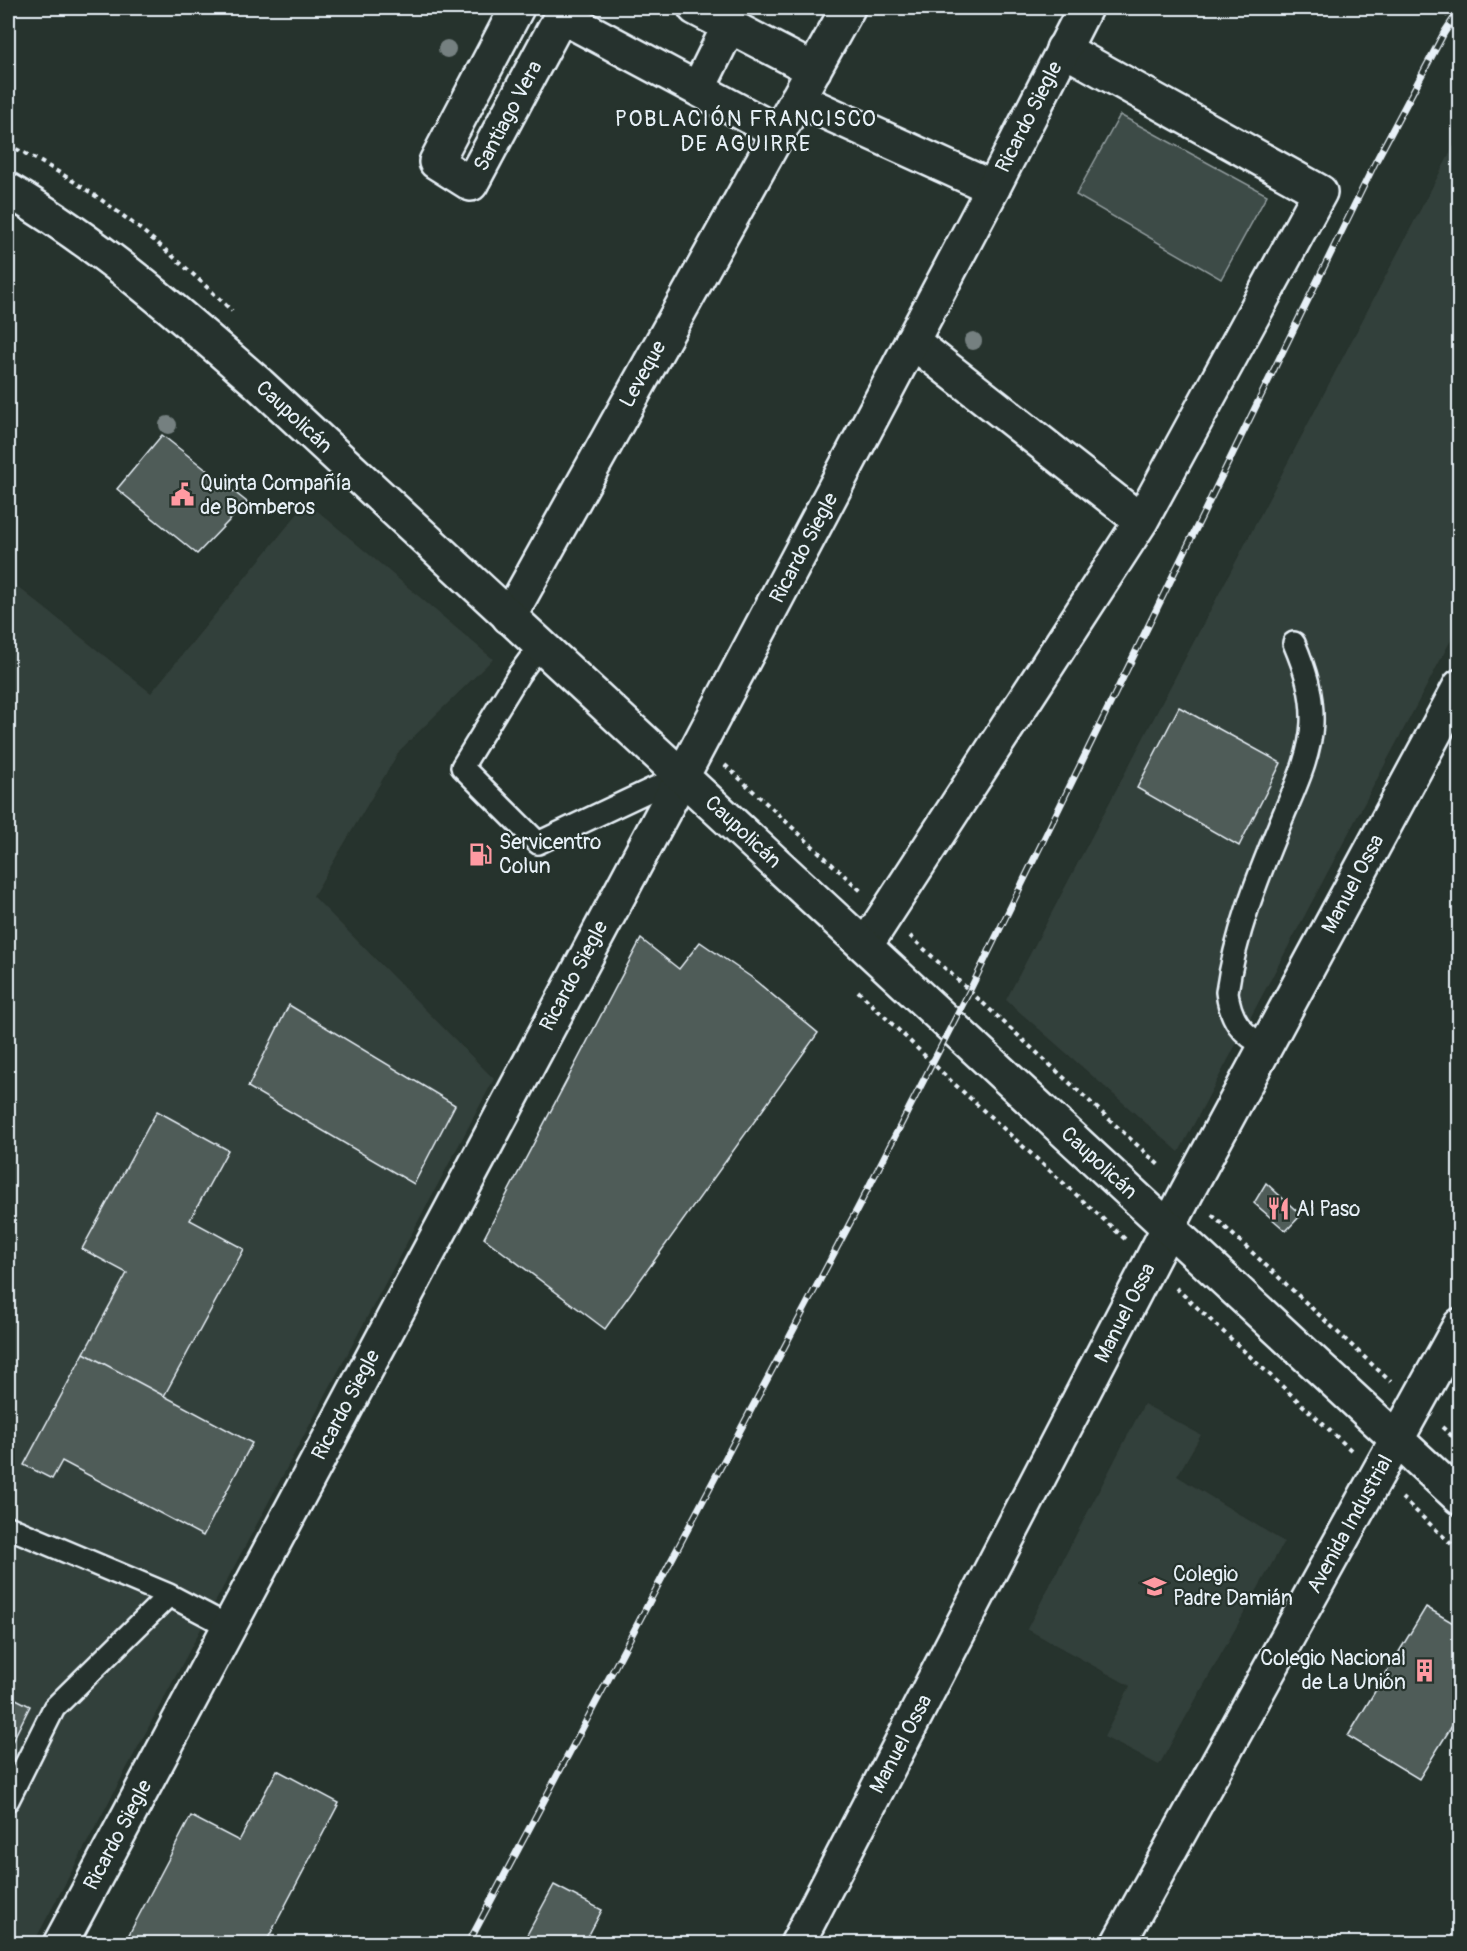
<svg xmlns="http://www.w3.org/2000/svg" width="1467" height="1951" font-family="Pangolin,sans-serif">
	<rect width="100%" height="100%" fill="#26332d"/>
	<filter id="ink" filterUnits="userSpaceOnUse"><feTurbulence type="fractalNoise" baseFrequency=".0167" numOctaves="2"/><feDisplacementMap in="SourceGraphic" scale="12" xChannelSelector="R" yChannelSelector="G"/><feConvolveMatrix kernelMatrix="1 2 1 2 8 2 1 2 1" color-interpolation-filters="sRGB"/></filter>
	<g filter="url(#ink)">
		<!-- built -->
		<path fill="#333f3a" d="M1459 136V625L1179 1152 1006 1000Z
			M307 502 493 659 400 750 313 896 494 1079 33 1944 8 1943V579L151 693Z
			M1144 1404 1201 1435 1177 1476 1284 1542 1159 1765 1104 1737 1130 1686 1027 1629Z"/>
		<!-- green -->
		<path fill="#3e4b47" stroke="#939ea0" stroke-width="1.5" d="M1120 115 1267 195 1221 279 1076 195Z"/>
		<!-- building -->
		<path fill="#505c59" stroke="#e8f1f8" stroke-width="1.5" d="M162 435 247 502 197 554 117 489Z
			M1179 707 1281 763 1239 846 1137 788Z
			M641 939 679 969 700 942 751 977 818 1033 605 1329 484 1238Z
			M289 1005 455 1105 414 1184 248 1087Z
			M157 1111 228 1150 190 1220 244 1249 164 1396 84 1353 127 1273 82 1249Z
			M1266 1183 1301 1215 1286 1231 1254 1203Z
			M84 1353 252 1443 203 1536 62 1461 52 1479 24 1465Z
			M1426 1607 1460 1627V1713L1419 1779 1348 1736Z
			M8 1695 30 1706 8 1750Z
			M277 1770 339 1803 265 1944H124L191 1816 239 1841Z
			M554 1885 602 1910 584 1944H522Z"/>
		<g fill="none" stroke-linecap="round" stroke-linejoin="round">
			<defs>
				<path id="lane" d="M541 644 519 674 462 767 538 843 682 775
					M1266 1046C1241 1035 1230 1018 1227 992 1235 935 1257 879 1279 826 1292 793 1310 760 1312 723 1313 694 1305 669 1294 643
					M8 1527 169 1595 228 1626
					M8 1800 54 1708 169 1595"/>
				<path id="street" d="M517 8 436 162 471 184 561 16 778 132
					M695 8 814 70
					M698 89 729 26
					M797 99 993 188
					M912 341 1141 521
					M509 617 848 8
					M866 945 1141 521 1320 192 1063 49
					M60 1944 683 775
					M797 1944 1187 1192 1460 686"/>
				<path id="secondary" d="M8 190C100 244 178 313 259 384L1460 1498
					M683 775 993 188 1085 8
					M1118 1944 1460 1325"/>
			</defs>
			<!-- lane casing -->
			<use href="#lane" stroke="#e8f1f8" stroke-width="26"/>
			<!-- street casing -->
			<use href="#street" stroke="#e8f1f8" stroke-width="38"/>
			<!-- secondary casing -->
			<use href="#secondary" stroke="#e8f1f8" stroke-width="38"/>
			<!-- path -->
			<path stroke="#e8f1f8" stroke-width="4" stroke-dasharray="4.5 4.5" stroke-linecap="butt" d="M1437 8 1460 24
				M8 145C94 186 164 245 232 311
				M725 765 861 891
				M910 936 1161 1167
				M858 991 950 1080 1125 1239
				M1212 1215 1391 1382
				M1176 1288 1351 1450
				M1442 1427 1460 1443
				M1450 1437 1460 1419
				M1402 1498 1460 1552"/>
			<!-- lane -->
			<use href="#lane" stroke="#26332d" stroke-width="21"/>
			<!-- street -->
			<use href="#street" stroke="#26332d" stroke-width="33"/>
			<!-- secondary -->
			<use href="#secondary" stroke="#26332d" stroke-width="33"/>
			<defs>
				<path id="rail" d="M468 1944 859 1206 969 992 1376 161 1444 33 1460 9"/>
			</defs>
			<!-- rail casing -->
			<use href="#rail" stroke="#e8f1f8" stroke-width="7"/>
			<!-- rail -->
			<use href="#rail" stroke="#26332d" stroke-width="4.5" stroke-dasharray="14" stroke-linecap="butt"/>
		</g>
		<!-- trees -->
		<g fill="#758080">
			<circle cx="447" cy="49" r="9"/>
			<circle cx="973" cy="341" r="9"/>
			<circle cx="168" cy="425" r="9"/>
		</g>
	</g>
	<!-- icons -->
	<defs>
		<symbol id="civic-bare" viewBox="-9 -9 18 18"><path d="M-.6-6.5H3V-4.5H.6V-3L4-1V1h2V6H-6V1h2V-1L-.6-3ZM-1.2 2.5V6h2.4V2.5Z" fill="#ff9aa2" stroke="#26332d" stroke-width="2.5" paint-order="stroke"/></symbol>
		<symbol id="fuel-bare" viewBox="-9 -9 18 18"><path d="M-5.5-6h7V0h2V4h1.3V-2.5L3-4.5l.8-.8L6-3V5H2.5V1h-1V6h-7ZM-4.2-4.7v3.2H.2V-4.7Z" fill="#ff9aa2" stroke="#26332d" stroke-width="2.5" paint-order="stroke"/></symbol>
		<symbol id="restaurant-bare" viewBox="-9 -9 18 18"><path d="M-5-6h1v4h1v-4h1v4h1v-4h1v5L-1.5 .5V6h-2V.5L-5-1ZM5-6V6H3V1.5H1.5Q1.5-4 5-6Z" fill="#ff9aa2" stroke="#26332d" stroke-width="2.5" paint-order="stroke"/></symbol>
		<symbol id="school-bare" viewBox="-9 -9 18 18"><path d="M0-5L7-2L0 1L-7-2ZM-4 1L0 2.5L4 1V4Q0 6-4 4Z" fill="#ff9aa2" stroke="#26332d" stroke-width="2.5" paint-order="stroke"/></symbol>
		<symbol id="building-bare" viewBox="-9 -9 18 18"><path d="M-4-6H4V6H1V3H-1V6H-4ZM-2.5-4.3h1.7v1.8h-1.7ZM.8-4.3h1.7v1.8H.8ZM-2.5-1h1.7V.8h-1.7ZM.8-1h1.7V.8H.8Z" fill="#ff9aa2" stroke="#26332d" stroke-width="2.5" paint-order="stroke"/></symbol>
	</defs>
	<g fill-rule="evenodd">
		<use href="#civic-bare" x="166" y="478" width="33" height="33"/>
		<use href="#fuel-bare" x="464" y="838" width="33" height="33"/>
		<use href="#restaurant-bare" x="1262" y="1192" width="33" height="33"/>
		<use href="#school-bare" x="1138" y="1570" width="33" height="33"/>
		<use href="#building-bare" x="1408" y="1654" width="33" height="33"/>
	</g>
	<g text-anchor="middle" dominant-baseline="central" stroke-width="4.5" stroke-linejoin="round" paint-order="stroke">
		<!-- street labels -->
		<g font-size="21" fill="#e8f1f8" stroke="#26332d">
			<text transform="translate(508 116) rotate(-62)">Santiago Vera</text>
			<text transform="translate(1029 117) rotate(-63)">Ricardo Siegle</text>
			<text transform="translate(643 374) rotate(-61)">Leveque</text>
			<text transform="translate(294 417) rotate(43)">Caupolicán</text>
			<text transform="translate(804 548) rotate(-62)">Ricardo Siegle</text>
			<text transform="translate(743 832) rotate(43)">Caupolicán</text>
			<text transform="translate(1353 884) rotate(-62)">Manuel Ossa</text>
			<text transform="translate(574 976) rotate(-62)">Ricardo Siegle</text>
			<text transform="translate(1099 1163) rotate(43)">Caupolicán</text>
			<text transform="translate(1125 1313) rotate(-63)">Manuel Ossa</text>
			<text transform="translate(346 1405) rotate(-62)">Ricardo Siegle</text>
			<text transform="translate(1350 1524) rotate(-61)">Avenida Industrial</text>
			<text transform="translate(901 1744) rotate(-62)">Manuel Ossa</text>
			<text transform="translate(118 1835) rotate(-62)">Ricardo Siegle</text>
		</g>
		<!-- poi labels -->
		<g font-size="21" fill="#e8f1f8" stroke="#26332d" text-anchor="start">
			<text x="200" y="483">Quinta Compañía<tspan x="200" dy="24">de Bomberos</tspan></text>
			<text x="499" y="842">Servicentro<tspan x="499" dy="24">Colun</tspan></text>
			<text x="1296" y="1209">Al Paso</text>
			<text x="1173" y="1574">Colegio<tspan x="1173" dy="24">Padre Damián</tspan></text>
			<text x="1406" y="1658" text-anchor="end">Colegio Nacional<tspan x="1406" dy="24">de La Unión</tspan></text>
		</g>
		<!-- neighbourhood labels -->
		<g font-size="22" letter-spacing="1.5" fill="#e8f1f8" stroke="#26332d">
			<text x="746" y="119">POBLACIÓN FRANCISCO<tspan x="746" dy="25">DE AGUIRRE</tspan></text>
		</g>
	</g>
	<!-- margin -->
	<rect width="1467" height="1951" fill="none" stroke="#26332d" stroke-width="30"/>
	<rect x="15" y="15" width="1437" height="1921" fill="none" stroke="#e8f1f8" stroke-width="2" filter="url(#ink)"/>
</svg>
